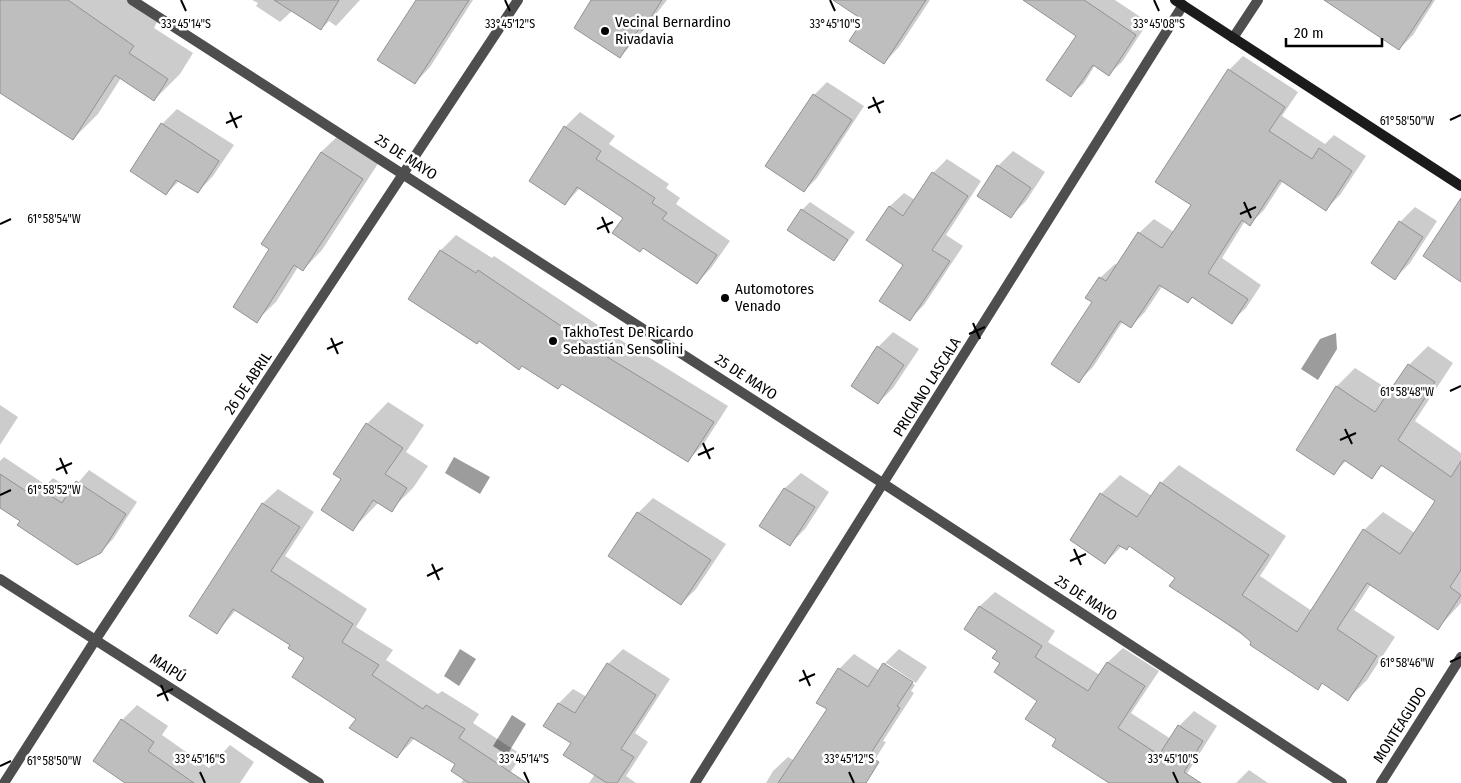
<svg xmlns="http://www.w3.org/2000/svg" width="1461" height="783" font-family="'Fira Sans Condensed',sans-serif">
	<rect width="100%" height="100%" fill="#fff"/>
	<!-- water -->
	<path fill="#9c9c9c" d="M1336 333 1337 349 1318 380 1301 369 1320 339Z
		M454 457 490 477 480 494 445 473Z
		M460 649 476 659 459 686 444 676Z
		M512 715 526 724 507 755 493 746Z"/>
	<!-- shadow -->
	<path fill="#0003" d="M0 0H128L158 20 154 28 193 53 180 74 154 100 121 78 98 114 73 139 0 92Z
		M252 0H360L336 26 329 21 321 29 293 10 280 22 256 6 258 3Z
		M418 0H473L430 67 415 83Z
		M594 0H667L635 41 620 57Z
		M835 0H930L899 47 884 63 865 20Z
		M1048 0H1115L1148 22 1122 62 1109 74 1095 65 1084 83 1071 95 1078 36Z
		M1329 0H1435L1413 35 1399 49Z
		M1243 56 1298 92 1282 116 1325 144 1334 135 1366 156 1340 195 1326 209 1283 181 1264 210 1250 224 1245 221 1222 258 1261 285 1246 308 1231 322 1193 297 1188 302 1163 285 1145 312 1131 326 1123 321 1093 367 1079 381 1093 302 1100 278 1115 264 1118 266 1139 233 1154 219 1174 232 1192 205 1229 70Z
		M827 82 864 106 817 178 804 191 767 166 814 95Z
		M177 109 234 145 213 176 198 192 180 180 166 194 162 124Z
		M580 112 615 136 609 144 669 184 666 188 680 198 676 204 730 241 711 268 697 283 624 217 580 188 565 204 530 181 565 127Z
		M341 133 381 159 322 250 303 270 298 267 276 302 256 321 271 249 321 152Z
		M1013 151 1045 172 1026 201 1011 216 998 166Z
		M947 159 981 181 946 235 963 246 924 305 910 319 905 265 889 207 904 193 915 200 933 173Z
		M810 202 855 232 834 259 802 210Z
		M1415 207 1437 221 1410 263 1395 278 1400 222Z
		M456 235 492 258 494 256 619 339 728 406 703 445 688 460 563 383 522 365 410 298 441 250Z
		M893 332 919 349 893 388 878 403V347Z
		M1428 346 1453 363 1415 421 1461 453V603L1438 628 1371 584 1354 610 1395 637 1367 680 1348 699 1323 682 1317 688 1171 585 1176 578 1130 545 1122 546 1105 563 1071 540 1101 494 1120 475 1152 496 1161 483 1179 465 1286 536 1260 576 1312 611 1364 530 1383 512 1415 533 1436 500 1383 465 1372 477 1347 460 1334 473 1298 449 1337 386 1355 368 1391 391 1409 365Z
		M388 402 424 425 406 452 428 466 413 488 391 510 379 502 353 529 367 424Z
		M0 405 18 417 0 445Z
		M4 457 46 485 53 478 72 490 89 470 137 502 113 539 101 552 0 506V461Z
		M801 473 829 492 805 529 790 544 761 526 785 488Z
		M278 489 314 512 285 556 367 609 356 627 393 650 386 660 438 694 442 691 479 714 473 723 522 755 508 776 518 783H461L464 778 457 764 415 738 397 757 357 719 306 657 292 644 237 609 217 632 191 615 263 503Z
		M653 498 726 544 696 589 681 604 638 513Z
		M995 592 1055 631 1048 642 1100 675 1108 662 1123 648 1159 671 1131 713 1171 739 1179 726 1194 711 1217 726 1181 783H1111L1058 739 1038 700 1001 663 999 650 966 629 980 606Z
		M623 649 670 679 635 733 648 742 626 776 636 783H589L595 774 572 743 559 703 573 689 587 697 608 664Z
		M899 649 927 667 916 683 886 663V666L915 685 911 691 914 693 883 741 886 742 860 783H766L773 771 788 757 795 761 828 709 818 702 839 669 854 654 880 671 884 664Z
		M137 705 168 726 162 735 209 768 230 745 254 762 240 783H127L122 720Z
		M1249 770 1268 783H1236Z"/>
	<!-- building -->
	<path fill="#bebebe" stroke="#929292" d="M0 0H68L134 46 129 53 168 79 154 101 115 75 73 140 0 93Z
		M274 0H339L321 30Z
		M416 0H469L415 84 377 60Z
		M591 0H662L642 31 639 29 620 58 574 28Z
		M833 0H926L884 64 849 41 863 20Z
		M1023 0H1084L1136 35 1109 76 1093 65 1071 97 1046 80 1076 36Z
		M1324 0H1432L1399 50Z
		M1228 69 1285 107 1269 131 1312 159 1319 148 1352 171 1326 211 1280 180 1250 226 1242 220 1208 273 1248 299 1232 324 1192 297 1188 303 1159 285 1131 328 1120 321 1079 383 1051 364 1092 302 1085 298 1099 277 1106 281 1138 232 1162 248 1191 205 1155 182Z
		M813 94 852 120 804 192 765 166Z
		M161 123 219 161 198 193 176 180 166 195 130 171Z
		M564 126 601 151 596 159 655 198 652 203 667 213 662 219 717 255 697 284 643 248 640 252 612 233 623 218 577 187 565 205 529 181Z
		M321 152 363 179 303 271 294 265 257 323 233 307 269 249 261 244Z
		M997 165 1031 188 1011 218 977 196Z
		M932 172 968 196 932 250 950 261 910 321 879 301 903 265 866 240 889 206 903 216Z
		M1461 198V282L1423 256Z
		M801 209 848 240 834 261 787 230Z
		M1399 221 1423 237 1395 280 1371 263Z
		M440 250 476 273 478 270 604 355 714 422 688 462 562 384 558 389 522 366 519 370 479 341 477 344 408 299Z
		M877 346 904 365 878 404 851 386Z
		M1408 364 1435 382 1398 440 1451 477 1461 461V570L1450 587 1461 595 1438 630 1367 583 1337 629 1377 656 1348 701 1322 683 1318 690 1250 645 1251 642 1240 632 1169 586 1175 578 1129 546 1127 550 1118 545 1105 564 1070 540 1100 493 1137 517 1160 482 1269 555 1242 595 1297 632 1363 529 1400 554 1435 501 1381 465 1372 479 1344 460 1334 475 1296 450 1336 386 1375 412Z
		M366 423 403 448 385 474 407 488 392 512 373 500 353 531 321 510 341 479 333 474Z
		M0 474 35 497 40 489 62 503 76 481 126 514 101 553 77 565 17 525 20 521 0 508Z
		M784 488 815 507 790 546 759 526Z
		M262 503 300 527 271 571 353 624 342 642 379 665 372 675 423 709 426 705 465 729 459 738 527 783H469L451 771 455 764 411 737 397 758 349 728 356 719 292 677 304 658 288 648 290 645 233 609 217 634 189 616Z
		M637 512 711 560 681 605 608 556Z
		M979 606 1042 646 1035 657 1088 691 1107 662 1145 686 1118 728 1159 755 1178 725 1203 741 1184 772 1201 783H1109L1052 746 1056 739 1025 719 1037 701 994 672 1000 663 992 658 997 651 964 629Z
		M607 663 656 695 621 749 634 757 617 783H607L563 755 571 743 543 726 558 703 575 713Z
		M883 663 913 682 897 706 900 708 869 756 879 762 866 783H778L827 709 816 703 838 668 868 687Z
		M121 719 154 742 148 751 194 783H125L93 761Z"/>
	<g fill="none" stroke-linecap="round" stroke-linejoin="round">
		<!-- street -->
		<path stroke="#4e4e4e" stroke-width="10" d="M132 0 884 484 1342 783
			M1233 38 1258 0
			M0 579 319 783
			M4 783 96 639 518 0
			M695 783 1183 5
			M1381 783 1461 657"/>
		<!-- secondary -->
		<path stroke="#1b1b1b" stroke-width="10" d="M1175 0 1461 186"/>
	</g>
	<!-- ticks -->
	<path fill="none" stroke="#000" stroke-width="2" d="M181 0 186 11M505 0 510 11M830 0 835 11M1154 0 1159 11M873 97 880 113M868 108 884 101M230 112 237 128M1450 120 1461 115M226 123 242 116M1244 202 1251 218M1240 214 1256 207M602 217 609 233M0 224 11 219M597 229 613 222M973 323 980 339M969 334 985 327M331 338 338 354M327 349 343 342M1450 391 1461 386M1345 429 1352 444M1340 440 1356 433M703 443 710 459M698 455 714 448M60 458 67 474M56 470 72 463M0 495 11 490M1074 549 1081 565M1070 561 1086 554M432 564 439 580M427 576 443 568M1450 662 1461 657M803 670 810 686M799 681 815 674M161 685 168 701M157 696 173 689M0 766 11 761M200 772 205 783M524 772 529 783M849 772 854 783M1173 772 1178 783"/>
	<!-- markers -->
	<g fill="#000" stroke="#fff" stroke-width="2">
		<circle cx="605" cy="31" r="5"/>
		<circle cx="725" cy="298" r="5"/>
		<circle cx="553" cy="341" r="5"/>
	</g>
	<g text-anchor="middle" dominant-baseline="central" stroke-width="5" stroke-linejoin="round" paint-order="stroke">
		<!-- poi labels -->
		<g font-size="15" fill="#000" stroke="#fff" text-anchor="start">
			<text x="615" y="22">Vecinal Bernardino<tspan x="615" dy="17">Rivadavia</tspan></text>
			<text x="735" y="289">Automotores<tspan x="735" dy="17">Venado</tspan></text>
			<text x="563" y="332">TakhoTest De Ricardo<tspan x="563" dy="17">Sebastián Sensolini</tspan></text>
		</g>
		<!-- street labels -->
		<g font-size="15" fill="#000" stroke="#fff">
			<text transform="translate(406 157) rotate(33)">25 DE MAYO</text>
			<text transform="translate(746 377) rotate(33)">25 DE MAYO</text>
			<text transform="translate(248 383) rotate(-56)">26 DE ABRIL</text>
			<text transform="translate(927 387) rotate(-58)">PRICIANO LASCALA</text>
			<text transform="translate(1086 598) rotate(33)">25 DE MAYO</text>
			<text transform="translate(168 668) rotate(33)">MAIPÚ</text>
			<text transform="translate(1400 725) rotate(-58)">MONTEAGUDO</text>
		</g>
	</g>
	<g font-size="12" text-anchor="middle" fill="#000" stroke="#fff" stroke-width="5" stroke-linejoin="round" paint-order="stroke">
		<text x="186" y="28">33°45'14"S</text>
		<text x="510" y="28">33°45'12"S</text>
		<text x="835" y="28">33°45'10"S</text>
		<text x="1159" y="28">33°45'08"S</text>
		<text x="1407" y="125">61°58'50"W</text>
		<text x="54" y="223">61°58'54"W</text>
		<text x="1407" y="396">61°58'48"W</text>
		<text x="54" y="494">61°58'52"W</text>
		<text x="1407" y="667">61°58'46"W</text>
		<text x="200" y="763">33°45'16"S</text>
		<text x="524" y="763">33°45'14"S</text>
		<text x="849" y="763">33°45'12"S</text>
		<text x="1173" y="763">33°45'10"S</text>
		<text x="54" y="765">61°58'50"W</text>
	</g>
	<!-- scale -->
	<path d="M1286 38v8h96v-8" fill="none" stroke="#000000" stroke-width="2.5"/>
	<text x="1294" y="38" font-size="15" fill="#000000" stroke="#ffffff" stroke-width="4" paint-order="stroke">20 m</text>
</svg>
